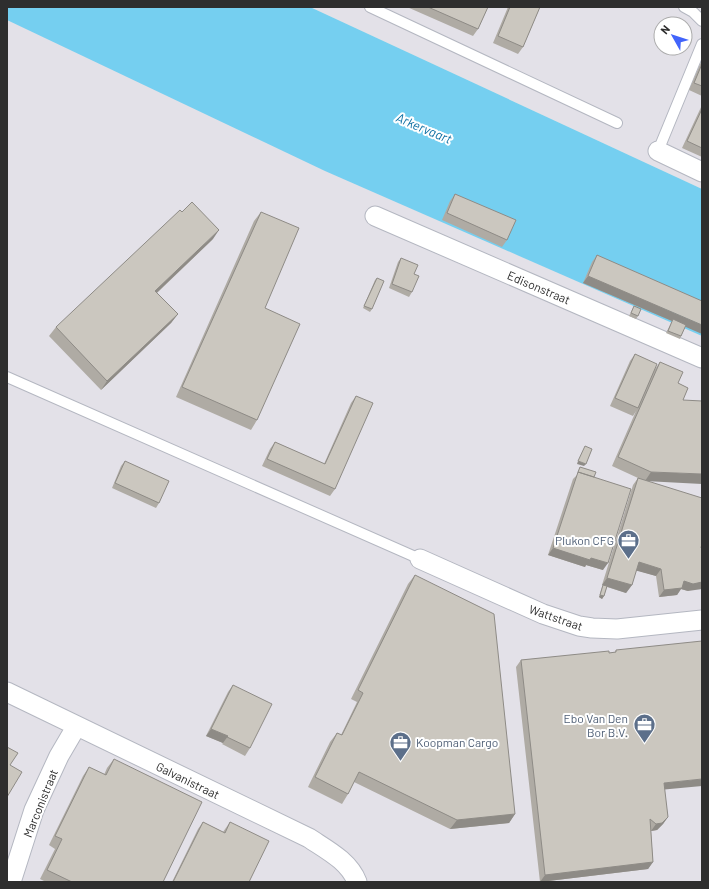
<svg xmlns="http://www.w3.org/2000/svg" width="709" height="889" font-family="Barlow,sans-serif">
	<rect width="100%" height="100%" fill="#efe9e1"/>
	<!-- industrial -->
	<path fill="#e3e1e8" fill-rule="evenodd" d="M7 7 702 304V882H7Z
		M310 7H702V189ZM661 24H685V48H661Z"/>
	<!-- water -->
	<path fill="#75cff0" d="M7 7H310L702 189V336L325 171 7 20Z"/>
	<g fill="none" stroke-linecap="round" stroke-linejoin="round">
		<defs>
			<path id="lane" d="M370 7 617 123
				M684 7 693 12 702 21
				M658 151 702 44
				M7 377 420 559"/>
			<path id="street" d="M658 151 702 172
				M375 216 702 358
				M420 559 543 614 579 626 592 628 617 629 702 620
				M7 692 309 838C327 850 349 861 357 882
				M11 882 34 810 59 756 76 727"/>
		</defs>
		<!-- lane casing -->
		<use href="#lane" stroke="#b4b7c1" stroke-width="12"/>
		<!-- street casing -->
		<use href="#street" stroke="#b4b7c1" stroke-width="21"/>
		<!-- lane -->
		<use href="#lane" stroke="#fff" stroke-width="10"/>
		<!-- street -->
		<use href="#street" stroke="#fff" stroke-width="19"/>
	</g>
	<!-- wall -->
	<path fill="#afaba4" d="M407 7H488L478 29 473 36Z
		M508 7H540L523 47 518 54 493 43Z
		M702 60V96L689 90Z
		M702 105V157L682 148Z
		M455 194 507 240 502 247 442 220 450 201Z
		M261 212 257 420 251 430 176 397 254 221Z
		M213 239 157 293 178 314 171 323 101 390 49 336 56 327Z
		M597 255 685 327 680 339 666 333 672 321 583 283 592 262Z
		M401 258 412 292 409 297 389 288 398 262Z
		M377 278 372 309 370 312 363 308 375 280Z
		M634 306 638 316 636 319 629 316Z
		M635 354 655 369 660 362 678 383 688 388 648 481 688 591 681 589 677 595 659 597 656 576 636 570 632 585 626 593 607 587 604 596 602 599 599 597 602 587 603 585H602L633 485 638 478 612 466 636 411 633 416 610 406 630 361Z
		M356 396 335 489 330 496 262 466 270 449 275 442 324 464 351 403Z
		M125 461 159 503 156 508 112 488 121 466Z
		M580 467 594 477 603 570 586 565 585 567 548 555 573 479 577 475Z
		M415 575 515 814 509 823 450 829 354 782 348 794 342 804 308 787 330 742 337 733 341 735 357 702 351 699 408 584Z
		M616 650 664 790 668 817 663 824 657 830 651 831 653 862 648 869 540 882 516 667 521 660 609 653 615 652Z
		M233 685 250 748 245 756 222 744 223 743 206 736 228 692Z
		M114 759 163 882H46L40 879 55 849 49 845 83 776 89 767 104 775 107 768Z
		M203 822 223 832 230 822 249 882H172L198 829Z"/>
	<!-- shaded-wall -->
	<path fill="#8e8b86" d="M219 230 213 239 149 300 155 291Z
		M588 276 702 325V334L672 321 673 319 672 321 583 283Z
		M178 314 171 323 101 390 107 381Z
		M578 461 586 464 584 466 577 464Z
		M651 472 702 474V484L645 481Z
		M553 548 591 558 608 563 603 570 586 565 585 567 548 555Z
		M639 562 661 569 656 576 634 570Z
		M607 578 632 585 626 593 602 585Z
		M684 581 702 582V589L688 591 681 589 677 595 659 597 664 590Z
		M600 595 604 596 602 599 599 597Z
		M211 729 228 736 223 743 206 736Z
		M702 779V786L659 790 664 783Z
		M515 814 509 823 450 829 457 820Z
		M668 817 663 824 657 830 651 831 656 824Z
		M653 862 648 869 540 882 545 875Z"/>
	<!-- building -->
	<path fill="#cbc7bf" stroke="#8e8b86" d="M428 7H488L478 29Z
		M510 7H540L523 47 498 36Z
		M702 64V86L694 83Z
		M702 109V148L687 141Z
		M455 194 516 220 507 240 447 213Z
		M192 202 219 230 155 291 178 314 107 381 56 327 180 210 182 212Z
		M261 212 299 228 265 308 300 324 257 420 182 387Z
		M597 255 702 301V325L588 276Z
		M401 258 418 265 414 274 419 276 412 292 392 284Z
		M377 278 384 281 372 309 364 306Z
		M634 306 641 309 638 316 631 313Z
		M673 319 686 325 681 336 668 331Z
		M635 354 657 364 638 408 615 398Z
		M660 362 683 372 678 383 688 388 683 400 702 401V474L651 472 618 457Z
		M356 396 373 403 335 489 267 459 275 442 325 464Z
		M585 446 592 449 586 464 578 461Z
		M125 461 169 481 159 503 115 483Z
		M580 467 596 472 594 477 578 472Z
		M578 472 631 489 608 563 591 558 590 560 553 548Z
		M638 478 702 498V543L701 548 702 549V582L693 584 684 581 682 588 664 590 661 569 639 562 632 585 607 578Z
		M415 575 494 614 515 814 457 820 359 772 348 794 315 777 337 733 342 735 363 693 358 690Z
		M603 585 607 586 604 596 600 595Z
		M702 641V779L664 783 668 817 662 823 656 824 650 819 653 862 545 875 521 660 609 651V653L616 652V650Z
		M233 685 272 704 250 748 227 737 228 736 211 729Z
		M7 747 18 753 10 765 22 772 7 797Z
		M114 759 202 802 163 882H72L47 870 62 839 55 836 89 767 106 775Z
		M203 822 225 833 230 822 269 841 249 882H173Z"/>
	<!-- icons -->
	<defs>
		<symbol id="office-pin" viewBox="-11 -11 22 30"><path d="M0 17L-7.5 6A9.5 9.5 0 1 1 7.5 6Z" fill="#5c6f8a" stroke="#fff"/><path d="M-6-3h4V-5.5h4V-3h4V5H-6ZM-1-4.5V-3h2v-1.5ZM-6 0V1H6V0Z" fill="#fff"/></symbol>
	</defs>
	<g fill-rule="evenodd">
		<use href="#office-pin" x="616" y="528" width="25" height="34"/>
		<use href="#office-pin" x="632" y="712" width="25" height="34"/>
		<use href="#office-pin" x="388" y="730" width="25" height="34"/>
	</g>
	<g text-anchor="middle" dominant-baseline="central" stroke-width="4" stroke-linejoin="round" paint-order="stroke">
		<!-- street labels -->
		<g font-size="12" fill="#2e2e2e" stroke="#fff">
			<text transform="translate(539 287) rotate(23)">Edisonstraat</text>
			<text transform="translate(556 617) rotate(19)">Wattstraat</text>
			<text transform="translate(188 780) rotate(26)">Galvanistraat</text>
			<text transform="translate(40 803) rotate(-68)">Marconistraat</text>
		</g>
		<!-- service labels -->
		<g font-size="12" fill="#4e5e75" stroke="#fff" text-anchor="end">
			<text x="614" y="540">Plukon CFG</text>
			<text x="628" y="718">Ebo Van Den<tspan x="628" dy="14">Bor B.V.</tspan></text>
			<text x="416" y="742" text-anchor="start">Koopman Cargo</text>
		</g>
		<!-- water labels -->
		<g font-size="13" font-style="italic" fill="#0d6fa3" stroke="#fff">
			<text transform="translate(424 128) rotate(23)">Arkervaart</text>
		</g>
	</g>
	<!-- border -->
	<rect width="709" height="889" fill="none" stroke="#2e2e2e" stroke-width="16"/>
	<!-- north arrow -->
	<g transform="translate(673 36) rotate(309)"><circle r="19" fill="#ffffff" stroke="#ababab"/>
	<path d="M0-3L7 15L0 10L-7 15Z" fill="#4264fb"/>
	<text y="-6" font-size="11" font-weight="bold" text-anchor="middle" fill="#2e2e2e">N</text>
	</g>
</svg>
